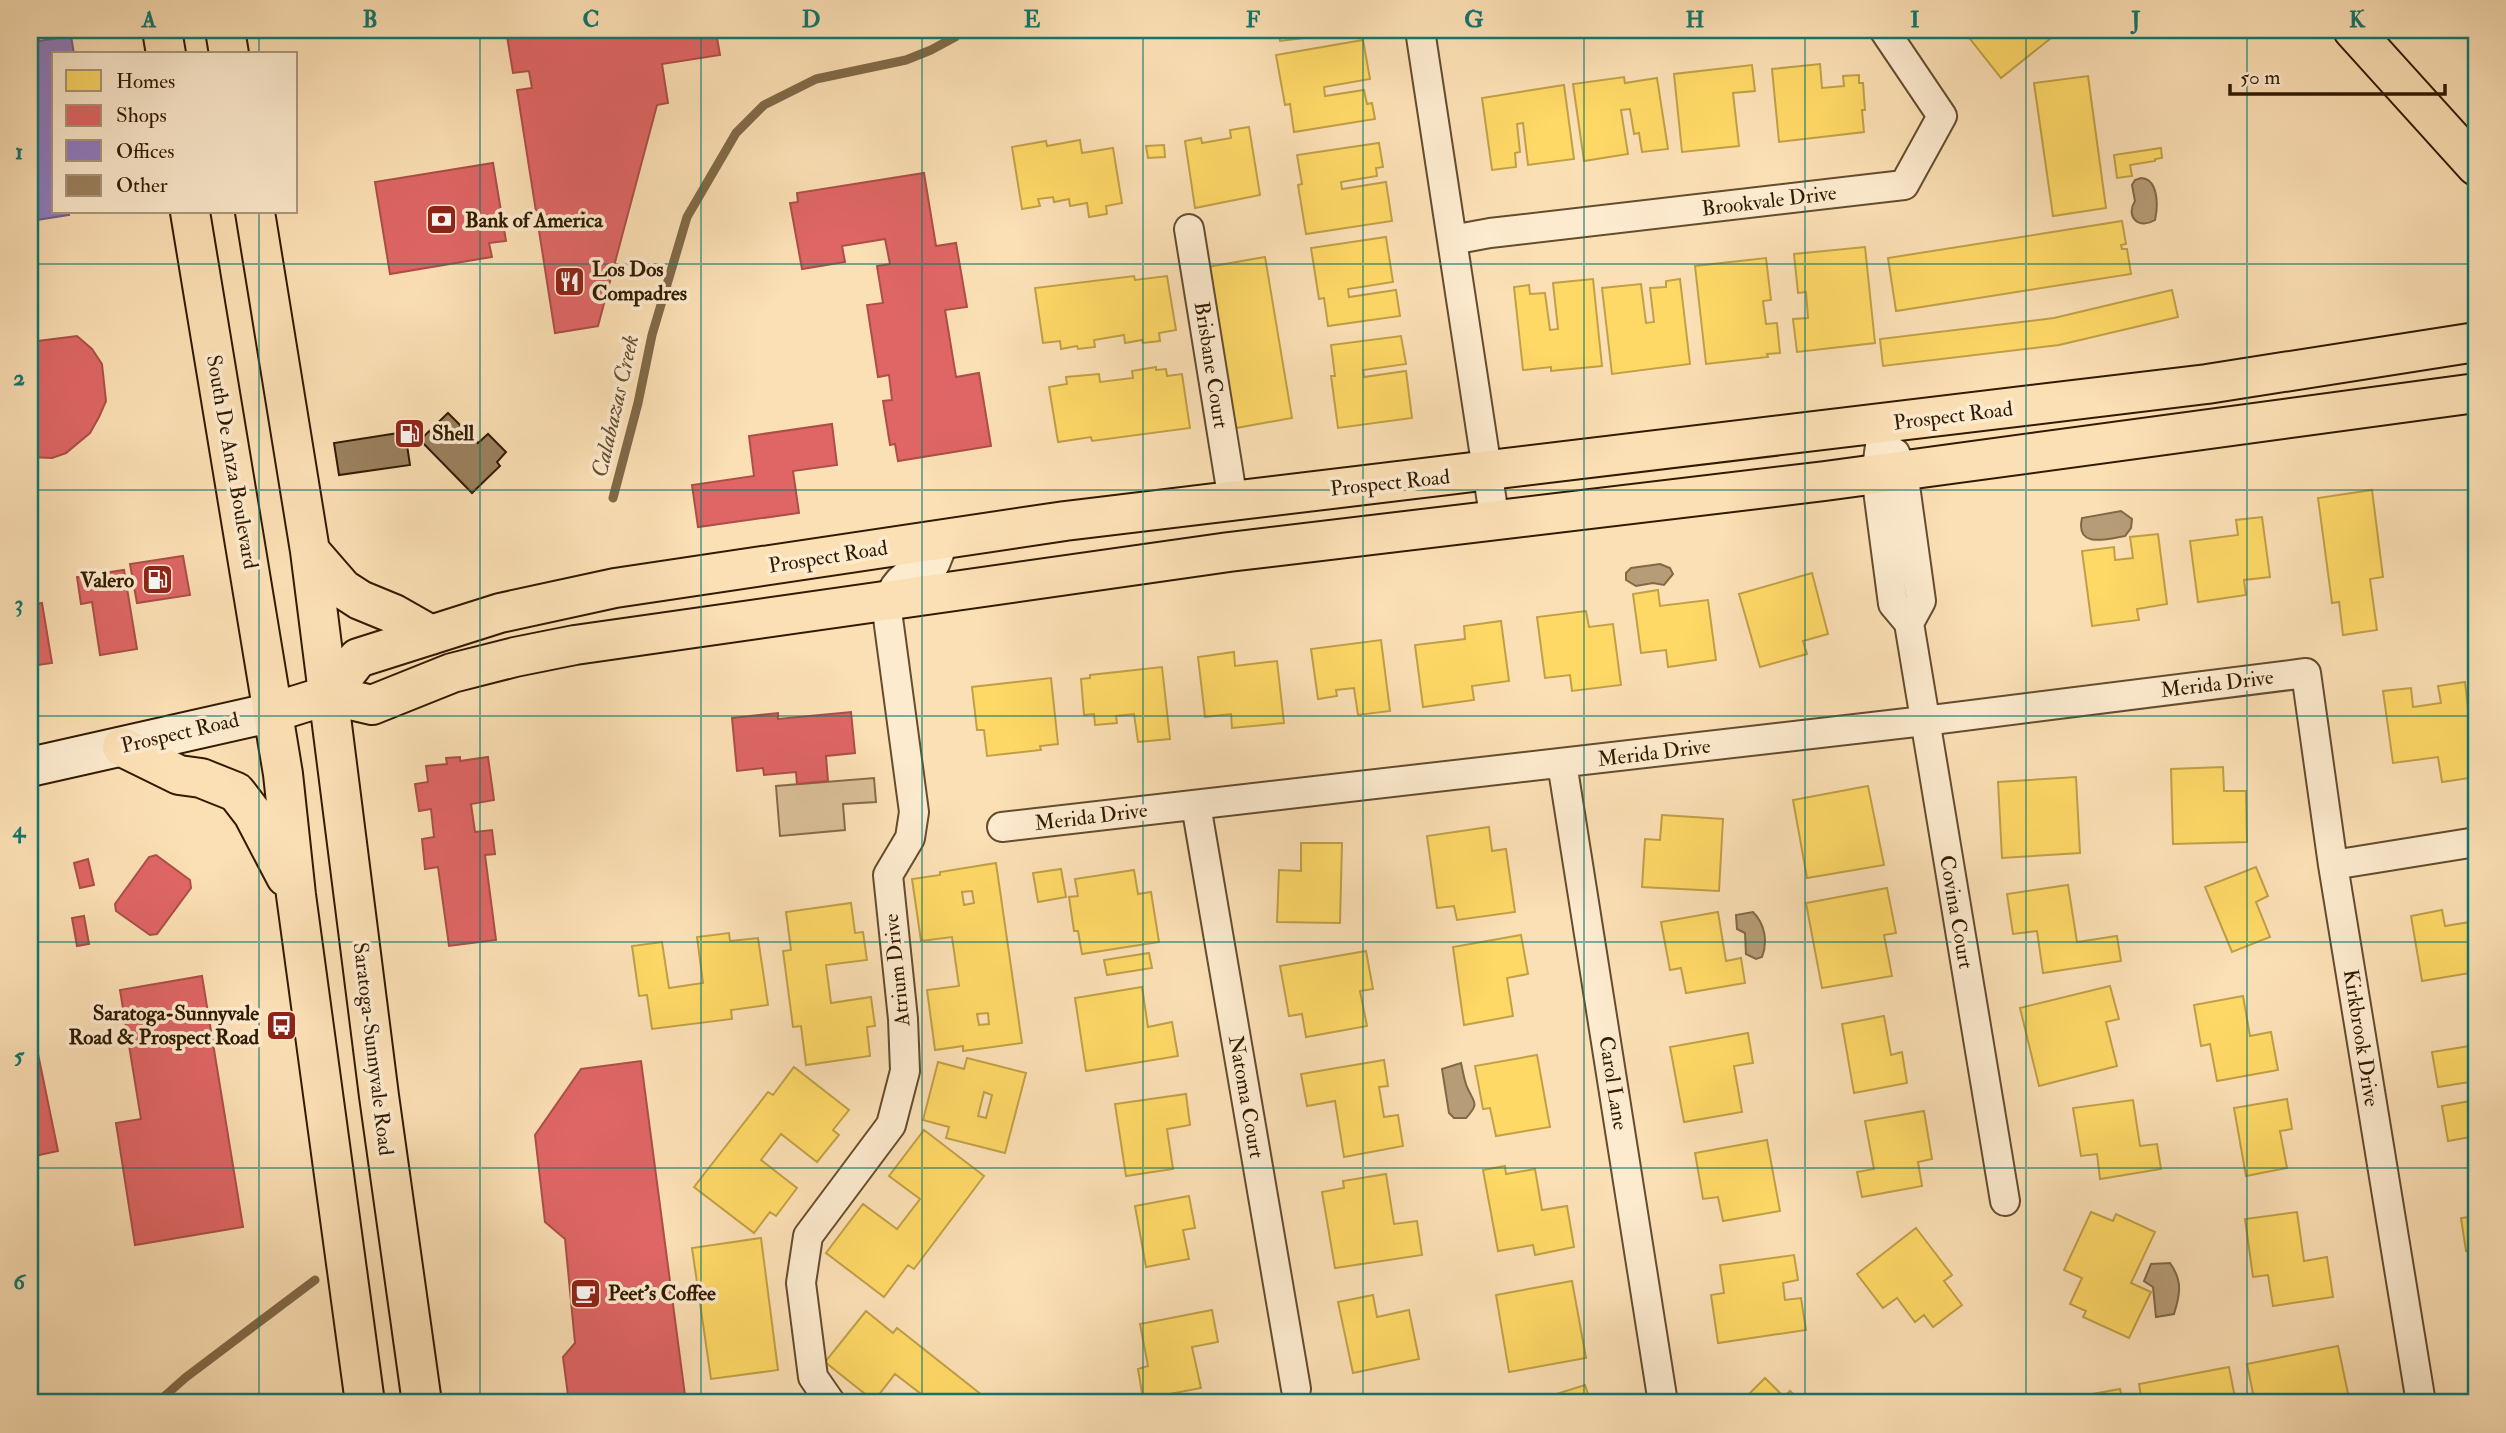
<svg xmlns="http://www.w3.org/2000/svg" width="2506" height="1433" font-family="'IM FELL Double Pica',serif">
	<rect width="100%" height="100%" fill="#fce0b5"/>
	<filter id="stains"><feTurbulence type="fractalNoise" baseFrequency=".00286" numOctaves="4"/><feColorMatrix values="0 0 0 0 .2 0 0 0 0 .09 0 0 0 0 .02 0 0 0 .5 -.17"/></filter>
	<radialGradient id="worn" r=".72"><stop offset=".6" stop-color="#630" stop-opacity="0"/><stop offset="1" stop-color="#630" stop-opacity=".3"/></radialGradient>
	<!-- green -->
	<path fill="#d9be96" stroke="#856c4b" stroke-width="2" d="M874 778 876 802 843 804 845 830 780 836 776 786Z"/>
	<!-- water -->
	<path fill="#b79d77" stroke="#816947" stroke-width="2" d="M2141 178C2159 179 2158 207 2155 220 2139 230 2125 217 2135 201L2132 185 2135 180Z
		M2121 511 2132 519 2131 528 2125 536C2107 539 2075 549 2082 518Z
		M1660 564 1670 568 1673 574 1664 585 1653 583 1636 586 1626 580V573L1631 568Z
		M1753 912C1765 924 1768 942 1762 957L1756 959 1746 954 1745 933 1737 929 1736 915Z
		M1461 1063C1463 1071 1464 1080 1467 1087 1474 1103 1480 1103 1466 1118H1454L1449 1113 1442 1069Z
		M2170 1263C2183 1281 2180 1295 2174 1314L2156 1317 2153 1287 2144 1281 2151 1264Z"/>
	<!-- homes -->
	<path fill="#ffd966" stroke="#c1a047" stroke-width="2" fill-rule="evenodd" d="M1279 30H1364V31L1280 41Z
		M1963 30H2061L2001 78Z
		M1363 40 1370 79 1324 87 1325 96 1364 90 1367 104 1372 103 1375 119 1294 132 1290 104 1285 105 1276 55Z
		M1820 64 1822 88 1844 86 1843 76 1859 75V83H1863L1865 110H1862L1864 132 1779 142 1772 69Z
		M1752 65 1755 91 1733 93 1739 146 1682 152 1674 74Z
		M2088 76 2106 208 2053 216 2034 83Z
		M1624 77 1625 83 1657 78 1668 149 1642 152 1639 133 1634 134 1630 109 1621 110 1628 154 1584 161 1573 84Z
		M1564 85 1574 159 1528 165 1523 123 1517 124 1520 152 1515 153 1516 167 1492 170 1482 98Z
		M1249 127 1260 195 1195 208 1185 141 1201 138 1202 143 1231 138 1230 130Z
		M1080 140 1082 153 1113 148 1122 203 1106 206 1107 214 1089 217 1087 203 1070 206 1069 199 1054 202 1053 197 1038 199 1040 206 1022 209 1012 147 1046 141 1047 146Z
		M1379 143 1383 167 1376 168 1377 176 1341 182 1342 189 1386 182 1392 221 1306 234 1298 185 1302 184 1297 155Z
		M1164 145 1165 157 1148 158 1146 146Z
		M2161 148 2162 158 2155 159V161L2130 165 2132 176 2117 178 2114 155Z
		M2122 221 2126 244 2121 245 2122 249H2127L2131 274 1896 311 1888 258Z
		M1386 237 1393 282 1348 289 1349 297 1396 290 1400 316 1328 326 1324 298 1319 299 1311 248Z
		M1865 247 1875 343 1797 352 1793 319 1808 318 1806 292 1798 293 1794 254Z
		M1265 257 1292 418 1236 428 1233 413 1226 414 1210 314 1217 313 1212 284 1202 268Z
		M1766 258 1771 300 1763 301 1766 324 1777 323 1780 353 1767 354 1768 357 1706 364 1695 266Z
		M1134 276 1135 280 1167 276 1176 330 1159 333 1160 341 1143 343 1142 340 1125 343 1124 335 1094 340 1095 347 1078 349 1077 346 1061 349 1060 341 1043 343 1035 288Z
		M1593 279 1602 366 1551 371V367L1523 370 1514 287 1529 285 1530 294 1545 293 1550 330 1558 329 1553 283Z
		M1680 279 1690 364 1612 374 1602 288 1641 284 1646 323 1654 322 1650 288 1666 287V281Z
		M2172 290 2178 317 2059 345 1883 366 1880 339 2054 318Z
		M1401 336 1406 364 1363 370 1364 377 1406 371 1412 418 1338 428 1331 376H1335L1331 345Z
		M1156 367V370L1166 369 1167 376 1182 374 1190 428 1092 441 1091 437 1058 442 1049 387 1067 384 1066 377 1099 374 1100 382 1133 378 1132 371Z
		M2372 490 2383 577 2370 579 2377 630 2343 635 2339 602 2332 603 2318 498Z
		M2262 517 2270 577 2244 580 2246 595 2198 602 2190 541 2238 535 2236 520Z
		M2158 534 2167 604 2137 609 2139 620 2092 626 2082 551 2114 547 2115 560 2133 558 2130 537Z
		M1812 573 1828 634 1803 641 1807 654 1760 667 1739 594Z
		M1658 590 1660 606 1708 600 1716 660 1668 667 1666 650 1641 653 1633 594Z
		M1586 611 1589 627 1613 624 1621 685 1572 691 1570 675 1545 678 1537 617Z
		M1501 621 1509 681 1472 686 1474 700 1423 707 1415 645 1465 639 1464 626Z
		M1381 640 1390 711 1358 715 1354 688 1336 690 1337 696 1318 699 1311 649Z
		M1234 652 1235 666 1277 661 1284 723 1232 728 1231 714 1205 717 1198 657Z
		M1162 667 1170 739 1138 742 1134 714 1116 716 1117 723 1095 725 1094 714 1084 715 1081 679 1090 678V675Z
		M1051 678 1058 744 1040 746 1041 750 987 756 984 730H977L972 687Z
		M2465 682 2476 777 2442 782 2438 757 2393 763 2383 691 2411 688 2413 707 2441 703 2438 686Z
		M2223 767 2224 791H2246L2247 842 2173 844 2171 769Z
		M2076 777 2080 853 2002 858 1998 782Z
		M1868 786 1884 865 1807 878 1793 800Z
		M1662 815 1723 819 1719 891 1642 887 1645 839 1660 840Z
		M1489 827 1492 851 1506 849 1515 912 1457 920 1454 906 1437 908 1427 836Z
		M1301 843H1342L1340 923 1277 922 1279 870 1301 871Z
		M996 863 1022 1043 963 1051V1046L935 1050 927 990 959 986 952 937 921 941 912 879 940 875V872ZM972 891 974 903 964 905 962 892ZM988 1013 989 1024 979 1025 977 1014Z
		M2256 867 2268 896 2256 902 2270 937 2232 952 2205 887Z
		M1061 869 1066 897 1038 902 1033 873Z
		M1134 870 1138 894 1151 892 1159 942 1082 954 1078 931H1074L1069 897 1078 896 1075 879Z
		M2068 885 2077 942 2117 936 2121 961 2043 973 2037 931 2013 934 2007 894Z
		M1887 888 1896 933 1884 935 1892 976 1822 988 1806 903Z
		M851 903 855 933 863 932 867 960 826 965 831 1003 871 997 875 1026 867 1027 870 1056 806 1065 801 1026 793 1027 783 951 791 950 786 912Z
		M2442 910 2445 926 2476 921V972L2422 981 2411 916Z
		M1718 912 1726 961 1741 958 1745 983 1686 993 1681 968 1670 970 1661 922Z
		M729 933 730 941 758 938 768 1005 731 1010 732 1019 652 1029 647 995 639 996 632 946 662 942 669 988 703 983 697 937Z
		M1521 935 1528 974 1507 978 1513 1016 1464 1025 1453 947Z
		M1366 951 1373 989 1360 991 1367 1026 1306 1037 1302 1014 1289 1016 1280 966Z
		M1149 953 1152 968 1107 975 1104 960Z
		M2110 986 2119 1019 2106 1022 2117 1066 2039 1086 2020 1008Z
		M1142 987 1148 1027 1172 1022 1178 1056 1086 1071 1075 998Z
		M2243 996 2250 1036 2271 1032 2278 1070 2217 1081 2210 1044 2201 1046 2194 1005Z
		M1884 1016 1891 1055 1902 1052 1907 1083 1854 1093 1842 1024Z
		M1748 1033 1753 1063 1734 1066 1742 1112 1684 1122 1670 1047Z
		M2476 1045V1081L2438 1087 2432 1052Z
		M1537 1055 1550 1127 1496 1136 1490 1108 1483 1109 1475 1066Z
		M967 1058 1026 1073 1005 1153 946 1138 949 1127 923 1120 938 1062 964 1069ZM984 1092 992 1095 986 1118 978 1116Z
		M1384 1060 1388 1086 1379 1087 1384 1117 1398 1115 1403 1146 1344 1157 1335 1101 1307 1106 1301 1074Z
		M794 1067 849 1110 833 1130 839 1135 817 1162 781 1134 761 1160 797 1188 776 1216 770 1212 754 1233 694 1187 768 1092 773 1095Z
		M1186 1094 1190 1125 1167 1129 1173 1169 1126 1176 1115 1104Z
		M2287 1099 2292 1129 2280 1131 2287 1168 2246 1176 2234 1108Z
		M2133 1100 2140 1146 2157 1144 2161 1169 2100 1179 2097 1154 2081 1156 2073 1108Z
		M2476 1100V1136L2448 1141 2442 1106Z
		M1924 1111 1932 1159 1918 1162 1922 1186 1862 1197 1857 1172 1874 1169 1865 1121Z
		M924 1130 984 1176 914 1269 908 1265 884 1297 826 1253 863 1204 897 1229 920 1199 889 1176Z
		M1767 1140 1780 1211 1723 1221 1718 1197 1703 1199 1695 1153Z
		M2476 1161V1215L2469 1162Z
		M1505 1166 1506 1174 1535 1169 1542 1210 1567 1206 1574 1247 1535 1255 1533 1245 1498 1251 1483 1170Z
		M1386 1174 1394 1224 1417 1221 1422 1255 1335 1268 1322 1192 1344 1188 1343 1181Z
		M1189 1196 1195 1228 1183 1230 1189 1259 1146 1267 1135 1206Z
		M2091 1212 2113 1221 2116 1214 2155 1232 2131 1283 2151 1292 2129 1338 2083 1317 2086 1311 2070 1304 2082 1278 2064 1270Z
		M2297 1212 2304 1261 2327 1257 2333 1297 2273 1306 2268 1275 2253 1277 2245 1219Z
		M2476 1216V1249L2466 1251 2461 1218Z
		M1916 1228 1952 1275 1944 1281 1962 1305 1933 1327 1924 1315 1915 1322 1897 1298 1883 1308 1857 1274Z
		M761 1238 778 1370 711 1379 692 1248Z
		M1794 1255 1798 1280 1783 1283 1785 1300 1801 1298 1806 1330 1718 1343 1711 1295 1724 1293 1720 1265Z
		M1572 1281 1586 1358 1509 1372 1496 1295Z
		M1373 1295 1377 1317 1409 1310 1419 1359 1353 1373 1338 1302Z
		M1212 1310 1218 1342 1192 1347 1201 1388 1143 1399 1138 1369 1148 1366 1140 1324Z
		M866 1311 893 1333 897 1328 992 1403H914L921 1394 895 1374 874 1401 825 1362Z
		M2338 1346 2350 1403H2255L2247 1364Z
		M2229 1367 2236 1403H2142L2139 1384Z
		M1765 1378 1784 1397 1790 1391 1803 1403H1740Z
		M1585 1385 1591 1403H1535L1534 1401Z
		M2120 1389 2123 1403H2043Z
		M1036 1394 1041 1403H1020Z"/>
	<!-- shops -->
	<path fill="#e06666" stroke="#ac4f47" stroke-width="2" d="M506 30H727L716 32 720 55 662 64 668 103 657 105 598 326 555 333 517 90 532 88 529 71 513 73Z
		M493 163 506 241 489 243 492 257 390 274 375 182Z
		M924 173 936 246 956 243 967 307 945 310 956 377 979 373 991 446 898 461 895 444 890 445 883 401 892 400 889 375 878 377 867 305 883 303 877 266 890 264 885 239 842 246 845 262 802 269 790 203 798 202 797 193Z
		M77 336 92 349 102 364 106 401 99 417 90 433 66 453 52 458 30 457V342Z
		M832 424 837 465 793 471 799 513 698 527 692 485 754 476 749 436Z
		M183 556 190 595 137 603 130 564Z
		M124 570 137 649 100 655 92 602 81 604 77 577Z
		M42 603 52 663 30 666V605Z
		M851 712 855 753 826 756 828 781 797 784 796 772 764 775 763 768 737 771 732 718 778 713V719Z
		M460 757V761L488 757 494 800 471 804 475 832 492 830 495 854 485 855 496 940 449 946 438 867 425 869 422 839 434 837 431 809 419 811 415 784 428 782 426 766 447 764 446 758Z
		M156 855 190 880 191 888 157 934 150 935 116 911 115 904 149 857Z
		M88 859 94 885 80 888 74 863Z
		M84 916 89 944 77 946 72 918Z
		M202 976 243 1227 135 1245 116 1123 141 1119 120 990Z
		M30 1015 58 1151 30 1157Z
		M641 1061 686 1403H569L563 1357 575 1343 565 1239 545 1222 535 1135 581 1069Z"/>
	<!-- offices -->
	<path fill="#8e7cc3" stroke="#725f88" stroke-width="2" d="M30 30H38L39 41 71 36 74 54H54V212H68L69 215 30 221Z"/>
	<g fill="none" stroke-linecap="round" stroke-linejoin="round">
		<!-- stream -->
		<path stroke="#816947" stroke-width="9" d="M613 498 638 403 652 335 687 217 736 133 764 105 816 79 906 60 931 50 955 37 962 30
			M157 1403 185 1378 315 1280"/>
	</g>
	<!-- building -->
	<path fill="#9b815e" stroke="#311a00" stroke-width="2" d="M448 413 478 443 488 434 506 452 497 462 500 466 472 493 420 440Z
		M405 432 410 465 339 475 334 443Z"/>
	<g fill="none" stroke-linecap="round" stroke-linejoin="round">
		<defs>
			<path id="minor" d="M1420 30 1452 240 1490 233 1904 185 1942 116 1884 30
				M1189 229 1233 501
				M1452 240 1495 522
				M1883 424 1876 475 1893 604 1909 623 2005 1201
				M1895 453 1903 471 1921 601 1909 623
				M1562 763 1663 1403
				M1196 805 1296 1389
				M1002 827 1924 721 2306 673 2333 865 2421 1403
				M2333 865 2476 842
				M831 1403 813 1377 801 1283 808 1236 891 1125 905 1071 903 1019 888 875 910 838 914 812 886 603C898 575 907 573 935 564L945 539"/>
			<path id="secondary" d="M30 767 274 712"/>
			<path id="primary" d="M162 30 166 54
				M225 30 229 54
				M190 212 283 774 296 895 365 1403
				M255 212 310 551 379 1096 422 1403
				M310 551 343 589 360 600 394 614 431 635
				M329 695 358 658 500 613 615 588 1065 521 2207 384 2476 342
				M274 712 329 695 372 705 452 673 515 657 575 645 1229 552 1825 481 2476 393
				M122 747 179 775 201 778 236 792 253 814 286 877"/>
			<path id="motorway" d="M2353 30 2476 166"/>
		</defs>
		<!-- minor casing -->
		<use href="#minor" stroke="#644c2d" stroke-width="32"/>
		<!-- secondary casing -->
		<use href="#secondary" stroke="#311a00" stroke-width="42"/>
		<!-- primary casing -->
		<use href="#primary" stroke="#311a00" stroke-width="42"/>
		<!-- motorway casing -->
		<use href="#motorway" stroke="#311a00" stroke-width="42"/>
		<!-- minor -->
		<use href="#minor" stroke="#fdebcf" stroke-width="28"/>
		<!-- secondary -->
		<use href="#secondary" stroke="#fdebcf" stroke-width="38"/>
		<!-- primary -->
		<use href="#primary" stroke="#fce0b5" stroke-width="38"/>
		<!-- motorway -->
		<use href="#motorway" stroke="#fce0b5" stroke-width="38"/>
	</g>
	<!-- grid -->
	<path fill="none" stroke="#0f766e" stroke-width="2" stroke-opacity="0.55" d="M259 30V54M480 30V1403M701 30V1403M922 30V1403M1143 30V1403M1363 30V1403M1584 30V1403M1805 30V1403M2026 30V1403M2247 30V1403M259 212V1403M30 264H2476M30 490H2476M30 716H2476M30 942H2476M30 1168H2476"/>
	<!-- icons -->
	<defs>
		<symbol id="bank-square" viewBox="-11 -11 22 22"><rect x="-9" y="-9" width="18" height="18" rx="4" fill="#8f2418" stroke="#fdebcf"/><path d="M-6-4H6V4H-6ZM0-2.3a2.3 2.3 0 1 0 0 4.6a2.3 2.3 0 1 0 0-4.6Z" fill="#fff"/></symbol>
		<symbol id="restaurant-square" viewBox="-11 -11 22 22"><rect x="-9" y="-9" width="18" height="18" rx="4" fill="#8f2418" stroke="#fdebcf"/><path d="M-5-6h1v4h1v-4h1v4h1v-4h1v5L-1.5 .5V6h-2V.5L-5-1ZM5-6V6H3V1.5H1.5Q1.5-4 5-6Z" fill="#fff"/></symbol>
		<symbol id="fuel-square" viewBox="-11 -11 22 22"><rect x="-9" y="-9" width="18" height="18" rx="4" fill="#8f2418" stroke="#fdebcf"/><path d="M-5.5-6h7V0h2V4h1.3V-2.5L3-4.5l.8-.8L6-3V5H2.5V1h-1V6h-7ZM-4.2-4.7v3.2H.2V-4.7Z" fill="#fff"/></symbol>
		<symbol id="bus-square" viewBox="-11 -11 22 22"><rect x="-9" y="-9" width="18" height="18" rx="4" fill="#8f2418" stroke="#fdebcf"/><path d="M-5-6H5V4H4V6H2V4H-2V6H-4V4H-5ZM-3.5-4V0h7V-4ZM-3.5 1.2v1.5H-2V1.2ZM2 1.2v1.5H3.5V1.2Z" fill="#fff"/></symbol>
		<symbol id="cafe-square" viewBox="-11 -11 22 22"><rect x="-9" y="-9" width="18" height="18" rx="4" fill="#8f2418" stroke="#fdebcf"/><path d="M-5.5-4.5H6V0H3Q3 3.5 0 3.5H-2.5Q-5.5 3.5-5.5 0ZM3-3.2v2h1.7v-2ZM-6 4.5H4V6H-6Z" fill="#fff"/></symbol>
	</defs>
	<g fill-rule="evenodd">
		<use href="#bank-square" x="424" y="202" width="35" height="35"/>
		<use href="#restaurant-square" x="552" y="264" width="35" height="35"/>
		<use href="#fuel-square" x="392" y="416" width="35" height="35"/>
		<use href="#fuel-square" x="140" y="562" width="35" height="35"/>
		<use href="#bus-square" x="264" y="1008" width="35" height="35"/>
		<use href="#cafe-square" x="568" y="1276" width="35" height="35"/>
	</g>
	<g text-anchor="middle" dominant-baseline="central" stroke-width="7" stroke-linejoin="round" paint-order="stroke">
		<!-- street labels -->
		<g font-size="21" fill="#311a00" stroke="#fdebcf">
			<text transform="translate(1769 201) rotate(-7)">Brookvale Drive</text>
			<text transform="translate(1211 365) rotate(81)">Brisbane Court</text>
			<text transform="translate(1953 416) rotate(-7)">Prospect Road</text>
			<text transform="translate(232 462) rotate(80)">South De Anza Boulevard</text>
			<text transform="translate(1390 483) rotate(-6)">Prospect Road</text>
			<text transform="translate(828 557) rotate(-9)">Prospect Road</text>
			<text transform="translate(2217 684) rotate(-7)">Merida Drive</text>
			<text transform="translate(180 733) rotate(-13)">Prospect Road</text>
			<text transform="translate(1654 753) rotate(-7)">Merida Drive</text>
			<text transform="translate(1091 817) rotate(-7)">Merida Drive</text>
			<text transform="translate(1956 912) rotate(80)">Covina Court</text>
			<text transform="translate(897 970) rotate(-96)">Atrium Drive</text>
			<text transform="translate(2361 1038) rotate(81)">Kirkbrook Drive</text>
			<text transform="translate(373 1049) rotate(83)">Saratoga-Sunnyvale Road</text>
			<text transform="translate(1613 1083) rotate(81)">Carol Lane</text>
			<text transform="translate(1246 1097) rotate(80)">Natoma Court</text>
		</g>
		<!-- poi labels -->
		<g font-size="21" font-weight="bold" fill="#311a00" stroke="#fdebcf" text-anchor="start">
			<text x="465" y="220">Bank of America</text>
			<text x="592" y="269">Los Dos<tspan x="592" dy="24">Compadres</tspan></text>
			<text x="432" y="433">Shell</text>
			<text x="134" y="580" text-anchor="end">Valero</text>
			<text x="259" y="1013" text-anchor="end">Saratoga-Sunnyvale<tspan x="259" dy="24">Road &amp; Prospect Road</tspan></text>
			<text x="608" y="1293">Peet's Coffee</text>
		</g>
		<!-- water labels -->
		<g font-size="23" font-style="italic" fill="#674e30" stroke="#fdebcf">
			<text transform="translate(615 406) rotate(-77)">Calabazas Creek</text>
		</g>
	</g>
	<!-- margin -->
	<rect width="2506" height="1433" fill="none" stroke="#fce0b5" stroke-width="77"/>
	<!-- legend -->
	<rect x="52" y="52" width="245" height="161" fill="#fdebcf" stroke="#ab977c" stroke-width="2"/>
	<rect x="66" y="70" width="35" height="21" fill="#ffd966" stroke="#ab977c" stroke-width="2"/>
	<text x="116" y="88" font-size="21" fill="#311a00">Homes</text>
	<rect x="66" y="105" width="35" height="21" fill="#e06666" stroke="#ab977c" stroke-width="2"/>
	<text x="116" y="122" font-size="21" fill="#311a00">Shops</text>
	<rect x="66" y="140" width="35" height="21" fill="#8e7cc3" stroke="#ab977c" stroke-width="2"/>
	<text x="116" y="158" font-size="21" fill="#311a00">Offices</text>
	<rect x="66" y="175" width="35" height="21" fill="#9b815e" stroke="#ab977c" stroke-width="2"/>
	<text x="116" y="192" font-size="21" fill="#311a00">Other</text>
	<!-- scale -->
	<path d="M2230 84v10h215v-10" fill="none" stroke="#311a00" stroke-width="3.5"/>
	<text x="2240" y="84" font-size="21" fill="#311a00" stroke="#fdebcf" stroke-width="5" paint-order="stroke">50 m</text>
	<rect x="38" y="38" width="2430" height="1356" fill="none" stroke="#0f766e" stroke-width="2.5"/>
	<g font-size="23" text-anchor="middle" font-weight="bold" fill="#0f766e">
		<text x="149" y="27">A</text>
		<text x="370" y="27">B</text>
		<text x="591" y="27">C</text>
		<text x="811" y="27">D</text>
		<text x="1032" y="27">E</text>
		<text x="1253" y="27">F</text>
		<text x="1474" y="27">G</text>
		<text x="1695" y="27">H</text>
		<text x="1915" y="27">I</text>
		<text x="2136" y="27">J</text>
		<text x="2357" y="27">K</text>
		<text x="19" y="159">1</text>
		<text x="19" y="385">2</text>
		<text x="19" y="611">3</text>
		<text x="19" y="837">4</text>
		<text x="19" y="1063">5</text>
		<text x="19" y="1289">6</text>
	</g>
	<rect width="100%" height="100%" filter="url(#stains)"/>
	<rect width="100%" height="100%" fill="url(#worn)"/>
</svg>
